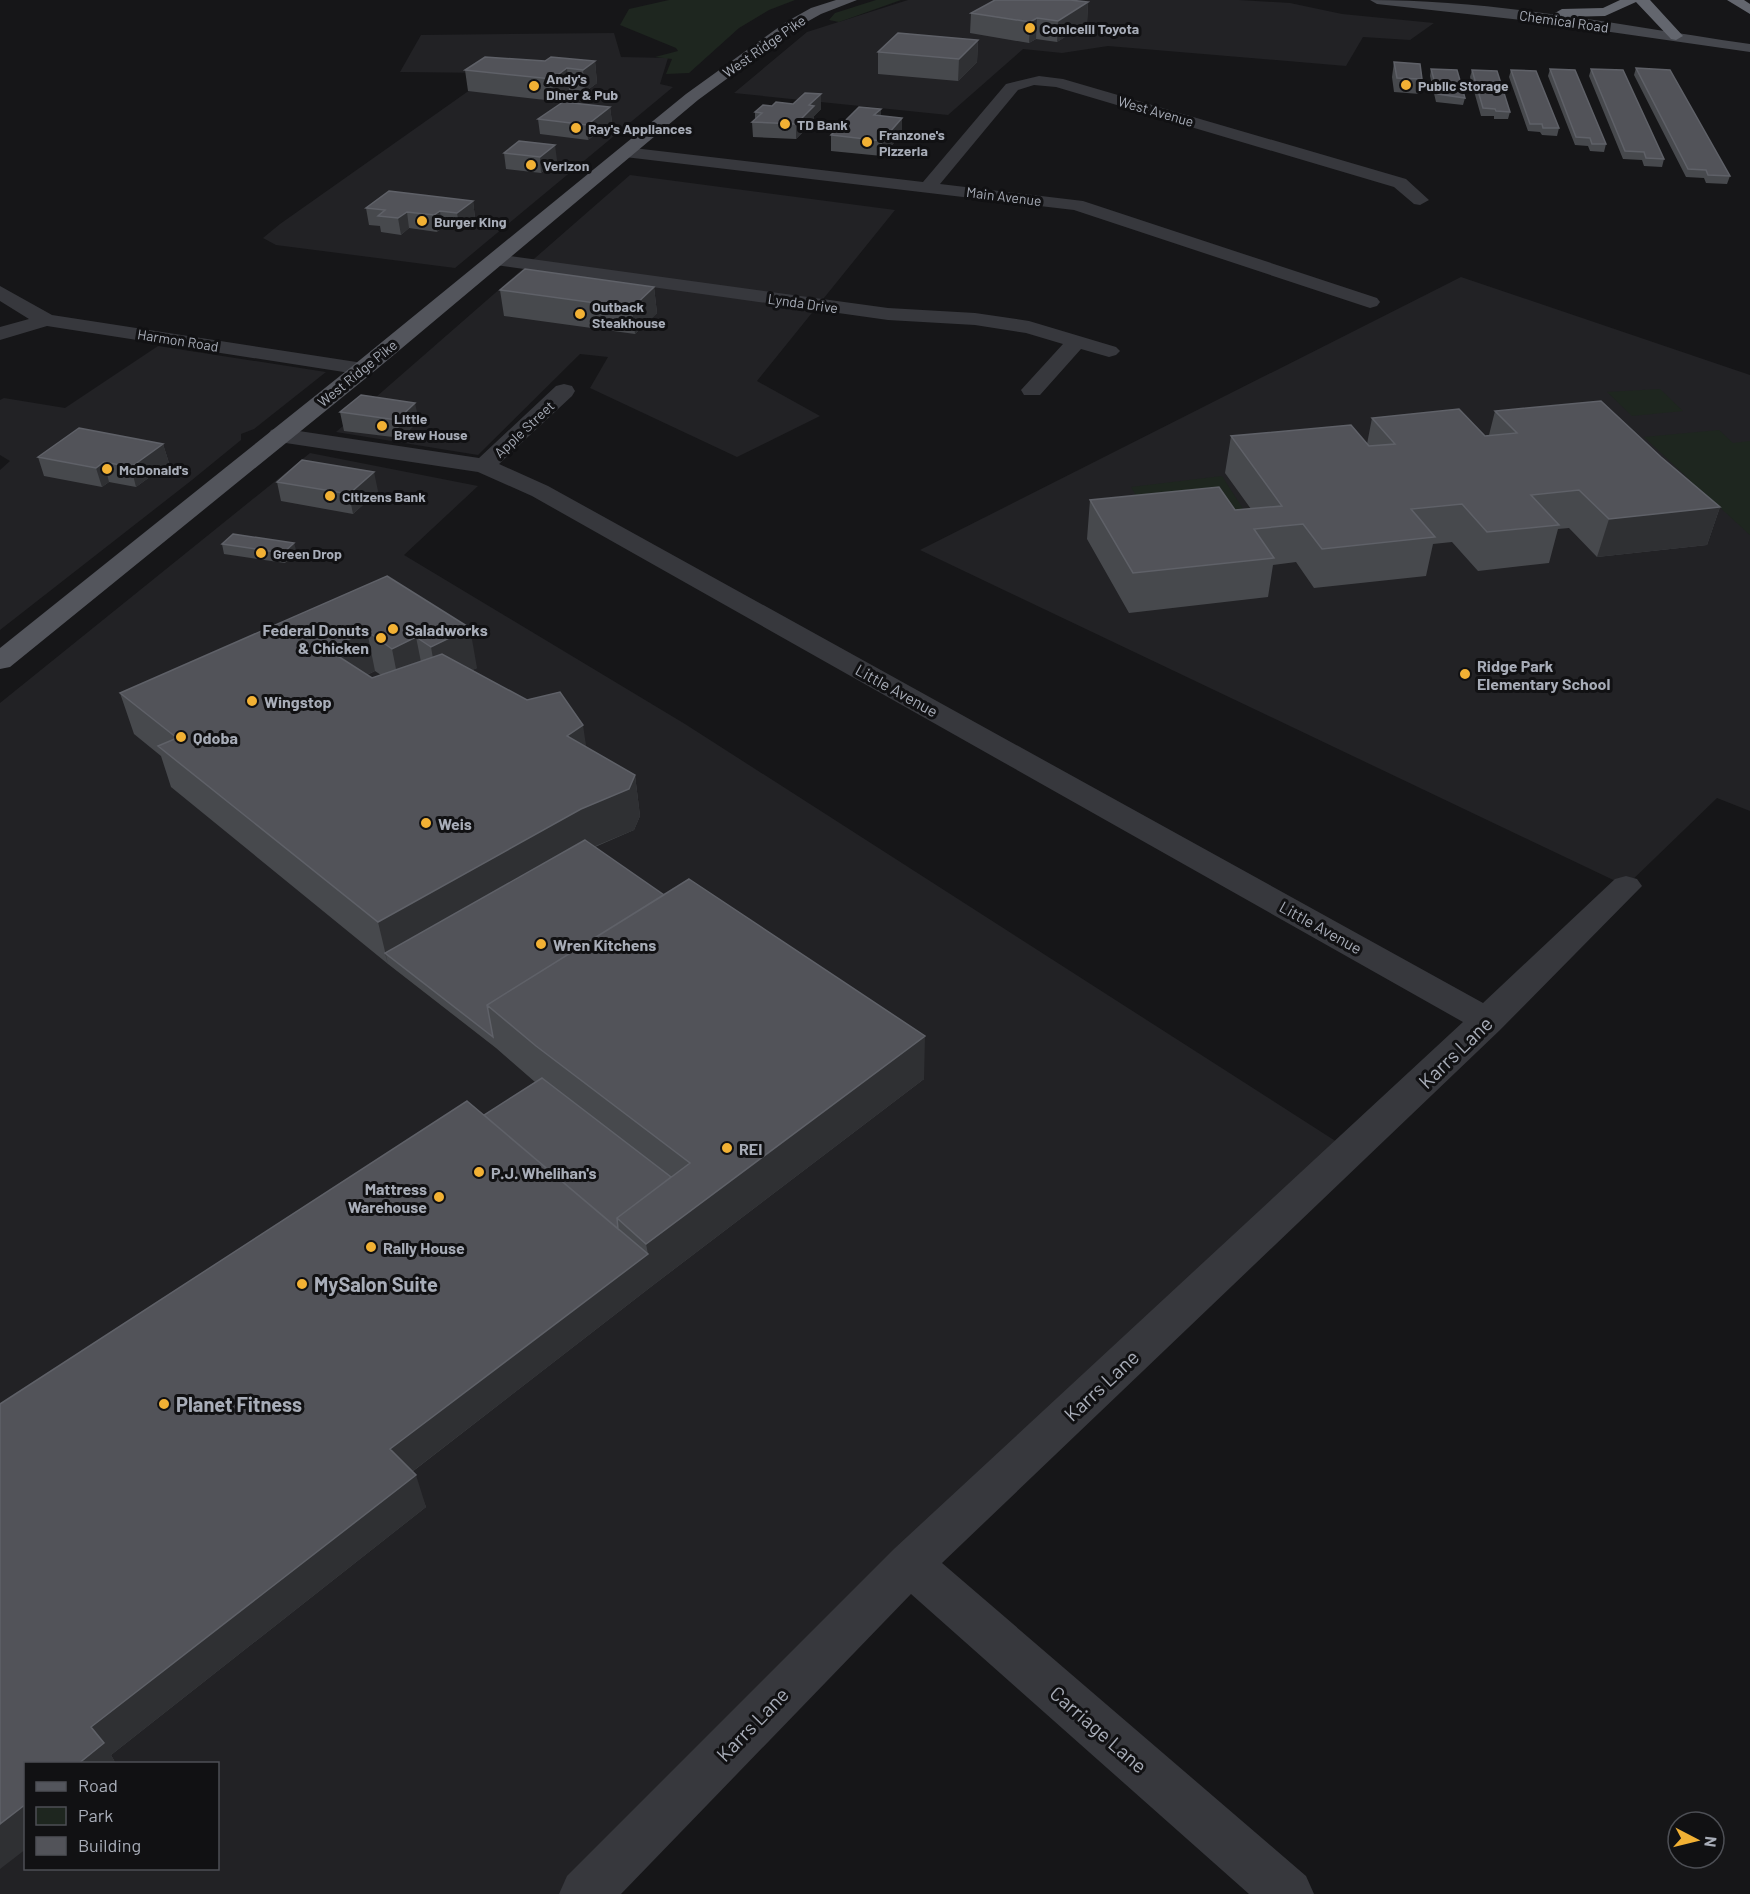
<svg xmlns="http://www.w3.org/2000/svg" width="1750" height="1894" font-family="Barlow,sans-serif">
	<rect width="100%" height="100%" fill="#161618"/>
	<!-- built -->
	<path fill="#222225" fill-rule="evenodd" d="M908 0H1239L1290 3 1342 14 1434 23 1410 40 1363 37 1346 66 1108 46 1062 53 1023 49 948 115 734 93 807 32Z
		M614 33 621 57 668 58 660 84 673 87 455 268 276 245 263 238 280 224 494 73 400 72 421 35Z
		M630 175 895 210 757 381 820 416 737 457 590 388 608 357 580 354 478 455 336 432Z
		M1461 277 1750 375V811L1717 798 1626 886 920 550Z
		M158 346 326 372 254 429 241 434V440L192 480 0 630V470L10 461 0 455V400L4 398 65 408Z
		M310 453 478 486 404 555 685 724 1351 1151 595 1894H0V703ZM26 1764H218V1868H26Z"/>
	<!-- green -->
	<path fill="#1e261f" d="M669 0H795L769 10 739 28 689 73 666 74 672 59 655 57 678 51 676 48 620 25 629 9Z
		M876 0H901L839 22 829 20 835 13Z
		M1660 389 1683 411 1632 416 1607 392Z
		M1719 430 1733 443 1750 441V535L1701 490 1649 495 1642 487 1691 481 1644 437Z
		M1222 476 1247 515 1153 524 1131 487Z"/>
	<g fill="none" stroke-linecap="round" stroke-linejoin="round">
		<!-- minor -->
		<path fill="#37383d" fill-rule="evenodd" d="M1039 76 1063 79 1406 179 1429 200 1420 205 1414 204 1394 187 1056 87 1034 85 1018 90 940 184 1083 201 1377 298 1380 302 1377 306 1370 308 1074 210 625 157 616 152 625 147 923 182 1006 84Z
			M495 254 888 308 975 313 1029 321 1116 347 1120 351 1116 355 1109 357 1081 349 1040 395H1024L1021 390 1063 344 1026 333 975 325 888 320 488 264 485 260 488 256Z
			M0 286 52 315 363 363 371 364 374 369 371 374 363 375 47 326 0 340V327L29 319 0 301Z
			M564 384 572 386 575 391 572 396 499 464 548 486 1483 1003 1615 879 1626 876 1637 879 1642 886 1500 1030 942 1563 1306 1876 1314 1894H1249L911 1594 621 1894H559L567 1876 894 1549 1463 1022 532 496 478 472 279 442 271 440 268 435 271 430 279 428 479 458 556 386Z"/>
		<!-- secondary -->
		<path fill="#45474d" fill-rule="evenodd" d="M1370 0C1497 0 1625 26 1750 44V52L1548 23 1377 4Z"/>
		<!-- primary -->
		<path fill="#53555c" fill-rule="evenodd" d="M836 0H857L821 14 796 28 698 100 371 374 10 667 0 669V648L355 364 686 94 786 22 811 8Z"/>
		<!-- motorway -->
		<path fill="#63666e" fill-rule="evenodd" d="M1620 0H1650L1683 36 1676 40 1671 39 1636 2 1605 16 1562 17 1555 13 1562 9 1603 8Z
			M1727 0H1744L1750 4V14Z"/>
	</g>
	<!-- wall -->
	<path fill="#47494d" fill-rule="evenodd" d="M1088 2 1087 23 1057 42 1036 39 1029 43 970 33 971 13Z
		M978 40 977 62 958 81 878 74V52Z
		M545 61H595L597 83 585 92 569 90 554 101 468 91 465 70Z
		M1394 62 1422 79 1420 94 1394 92 1392 77Z
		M1636 68 1730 176 1727 184 1706 183 1704 178 1686 177 1634 75Z
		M1431 69 1465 98 1463 105 1436 102 1430 76Z
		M1550 69 1606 144 1604 152 1590 151 1588 146 1575 145 1548 76Z
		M1591 69 1664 159 1662 167 1644 166 1642 160 1623 159 1589 76Z
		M1472 70 1510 112 1508 119H1494V116H1481L1470 77Z
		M1511 70 1559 128 1557 136 1542 135 1540 132 1528 131 1509 77Z
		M610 107 612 122 588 140 540 134 538 119Z
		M821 109 814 116V121L796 139 753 137 752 122 755 119V112Z
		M881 116 902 118V134L882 156 831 151V135Z
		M519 141 557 160 541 173 506 169 504 153Z
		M473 201 475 218 460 230 442 228 437 232 409 228 401 235 381 232 380 226 369 225 366 208Z
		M654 287 657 313 635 334 504 316 500 290Z
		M1495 411 1661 457 1720 507 1707 545 1597 557 1569 528 1558 529 1549 563 1478 571 1452 542 1433 544 1426 576 1314 588 1296 562 1273 565 1268 597 1129 613 1087 539 1090 500 1235 510 1251 509 1225 473 1231 436 1367 444 1372 418 1485 436 1489 435Z
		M340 412 419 421 401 438 344 431Z
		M163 444 169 463 136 487 109 482 102 487 44 476 38 457Z
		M277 482 378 491 353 514 281 501Z
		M222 544 297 553 285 563 224 554Z
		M387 576 477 668 472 670 586 747 635 775 640 816 634 830 595 847 924 1079 652 1286 412 1472 426 1507 111 1755 116 1764H26L484 1115 535 1082 496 1048 388 964 171 787 161 756 134 734 120 693ZM375 671 381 675 372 678 367 675Z"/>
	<!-- shaded-wall -->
	<path fill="#2f3033" d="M1088 2 1087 23 1057 42 1058 21Z
		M1037 18 1036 39 1029 43 1030 22Z
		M978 40 977 62 958 81 959 59Z
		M595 61 597 83 585 92 583 70Z
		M567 68 569 90 554 101 552 79Z
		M821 94V109L814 116V121L796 139V124L809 105Z
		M610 107 612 122 588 140 587 125Z
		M881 109V124L874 115Z
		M902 118V134L882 156V141Z
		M555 145 557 160 541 173 540 157Z
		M473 201 475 218 460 230 457 213Z
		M440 211 442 228 437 232 434 215Z
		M407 212 409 228 401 235 398 218Z
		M654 287 657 313 635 334 632 308Z
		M415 403 419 421 401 438 397 420Z
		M163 444 169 463 136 487 131 467Z
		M104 462 109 482 102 487 96 468Z
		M374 472 378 491 353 514 349 494Z
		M1720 507 1707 545 1597 557 1609 519Z
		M294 543 297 553 285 563 283 553Z
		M470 628 477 668 438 687 431 647Z
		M367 631 375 671 336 689 327 649Z
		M416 637 424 677 400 689 392 649Z
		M583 725 589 766 567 736Z
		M635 775 640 816 634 830 586 850 385 953 388 964 378 922Z
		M925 1036 924 1079 652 1286 400 1481 390 1449 648 1254 646 1244Z
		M416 1475 426 1507 111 1755 116 1764H78L91 1727Z
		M26 1804V1849L0 1869V1824Z"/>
	<!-- building -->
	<path fill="#525359" stroke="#5f6168" stroke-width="1.5" d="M995 0H1070L1088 2 1058 21 1037 18 1030 22 971 13Z
		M898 33 978 40 959 59 878 52Z
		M485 57 545 61 551 57 595 61 583 70 567 68 552 79 465 70Z
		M1394 62 1420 64 1422 79 1397 78Z
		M1636 68 1670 70 1730 176 1708 175 1706 170 1688 169Z
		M1431 69 1457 70 1465 98 1438 94Z
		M1550 69 1575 70 1606 144H1592L1590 138 1576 137Z
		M1591 69 1623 70 1664 159 1646 158 1644 152 1625 151Z
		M1472 70 1497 71 1510 112 1496 111 1495 109 1483 108Z
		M1511 70 1536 71 1559 128H1543L1542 124H1530Z
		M805 93 821 94 809 105 814 106 796 124 752 122 762 113 755 112 763 105 772 106 776 102 793 104Z
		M563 102 610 107 587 125 538 119Z
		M859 107 881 109 874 115 902 118 882 141 831 135Z
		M519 141 555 145 540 157 504 153Z
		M389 191 473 201 457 213 440 211 434 215 407 212 398 218 378 216 385 210 366 208Z
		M525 269 654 287 632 308 500 290Z
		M361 395 415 403 397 420 340 412Z
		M1601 401 1661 457 1720 507 1609 519 1579 490 1531 495 1559 525 1487 532 1462 504 1411 509 1435 537 1322 549 1303 524 1254 529 1274 558 1133 573 1090 500 1219 487 1235 510 1282 506 1231 436 1351 425 1369 446 1395 444 1372 418 1459 409 1485 436 1517 433 1495 411Z
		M79 428 163 444 131 467 104 462 96 468 38 457Z
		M302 460 374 472 349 494 277 482Z
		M233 534 294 543 283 553 222 544Z
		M387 576 470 628 431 647 416 637 392 649 367 631 327 649 372 678 442 654 527 700 560 692 583 725 567 736 635 775 629 789 581 809 378 922 158 746 177 738 120 693Z
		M585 840 664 895 487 1005 493 1037 385 953Z
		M689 879 925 1036 646 1244 617 1218 690 1163 536 1046 487 1005Z
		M542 1078 671 1177 617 1218 618 1229 484 1115Z
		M467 1101 648 1254 390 1449 416 1475 91 1727 104 1743 78 1764H26V1804L0 1824V1404Z"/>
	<!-- markers -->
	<g fill="#f2b134" stroke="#111113" stroke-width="2">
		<circle cx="1030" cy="28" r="6"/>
		<circle cx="1406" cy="85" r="6"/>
		<circle cx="534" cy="86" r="6"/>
		<circle cx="785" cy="124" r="6"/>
		<circle cx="576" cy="128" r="6"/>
		<circle cx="867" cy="142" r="6"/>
		<circle cx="531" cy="165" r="6"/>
		<circle cx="422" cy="221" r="6"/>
		<circle cx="580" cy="314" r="6"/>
		<circle cx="382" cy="426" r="6"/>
		<circle cx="107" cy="469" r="6"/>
		<circle cx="330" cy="496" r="6"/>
		<circle cx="261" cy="553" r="6"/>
		<circle cx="393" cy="629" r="6"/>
		<circle cx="381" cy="638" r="6"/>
		<circle cx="1465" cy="674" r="6"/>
		<circle cx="252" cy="701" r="6"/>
		<circle cx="181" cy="737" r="6"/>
		<circle cx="426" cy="823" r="6"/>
		<circle cx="541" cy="944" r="6"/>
		<circle cx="727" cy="1148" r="6"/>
		<circle cx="479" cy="1172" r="6"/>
		<circle cx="439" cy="1197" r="6"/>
		<circle cx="371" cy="1247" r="6"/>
		<circle cx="302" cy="1284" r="6"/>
		<circle cx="164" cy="1404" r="6"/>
	</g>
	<g text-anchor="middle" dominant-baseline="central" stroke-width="6" stroke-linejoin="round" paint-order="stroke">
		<!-- far-street labels -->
		<g font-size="14" fill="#a8adb8" stroke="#111113">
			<text transform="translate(1564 21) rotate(8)">Chemical Road</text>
			<text transform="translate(764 46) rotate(-35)">West Ridge Pike</text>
			<text transform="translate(1156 111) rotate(16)">West Avenue</text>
			<text transform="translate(1004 196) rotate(7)">Main Avenue</text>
			<text transform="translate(803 303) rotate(8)">Lynda Drive</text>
			<text transform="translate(178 340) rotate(9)">Harmon Road</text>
			<text transform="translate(357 373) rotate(-39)">West Ridge Pike</text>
			<text transform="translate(524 429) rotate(-43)">Apple Street</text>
		</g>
		<!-- far-poi labels -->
		<g font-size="14" font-weight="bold" fill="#a8adb8" stroke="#111113" text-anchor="start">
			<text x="1042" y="28">Conicelli Toyota</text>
			<text x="546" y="78">Andy's<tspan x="546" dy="16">Diner &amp; Pub</tspan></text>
			<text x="1418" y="85">Public Storage</text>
			<text x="797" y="124">TD Bank</text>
			<text x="588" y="128">Ray's Appliances</text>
			<text x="879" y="134">Franzone's<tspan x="879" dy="16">Pizzeria</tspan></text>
			<text x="543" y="165">Verizon</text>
			<text x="434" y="221">Burger King</text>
			<text x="592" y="306">Outback<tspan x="592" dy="16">Steakhouse</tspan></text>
			<text x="394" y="418">Little<tspan x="394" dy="16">Brew House</tspan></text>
			<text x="119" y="469">McDonald's</text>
			<text x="342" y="496">Citizens Bank</text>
			<text x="273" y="553">Green Drop</text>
		</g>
		<!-- poi labels -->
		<g font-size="16" font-weight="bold" fill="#a8adb8" stroke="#111113" text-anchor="start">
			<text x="369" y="629" text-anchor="end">Federal Donuts<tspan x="369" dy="18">&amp; Chicken</tspan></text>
			<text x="405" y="629">Saladworks</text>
			<text x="1477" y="665">Ridge Park<tspan x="1477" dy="18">Elementary School</tspan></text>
			<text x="264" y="701">Wingstop</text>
			<text x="193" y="737">Qdoba</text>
			<text x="438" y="823">Weis</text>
			<text x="553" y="944">Wren Kitchens</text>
			<text x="739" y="1148">REI</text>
			<text x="491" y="1172">P.J. Whelihan's</text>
			<text x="427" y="1188" text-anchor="end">Mattress<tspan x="427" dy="18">Warehouse</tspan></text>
			<text x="383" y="1247">Rally House</text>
		</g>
		<!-- street labels -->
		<g font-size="16" fill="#a8adb8" stroke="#111113">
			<text transform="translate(897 690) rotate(29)">Little Avenue</text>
			<text transform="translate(1321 927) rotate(29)">Little Avenue</text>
		</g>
		<!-- near-street labels -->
		<g font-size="20" fill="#a8adb8" stroke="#111113">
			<text transform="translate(1455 1052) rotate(-44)">Karrs Lane</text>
			<text transform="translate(1101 1385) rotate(-43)">Karrs Lane</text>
			<text transform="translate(752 1724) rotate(-46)">Karrs Lane</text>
			<text transform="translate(1099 1729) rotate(41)">Carriage Lane</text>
		</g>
		<!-- near-poi labels -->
		<g font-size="20" font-weight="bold" fill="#a8adb8" stroke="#111113" text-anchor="start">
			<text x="314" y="1284">MySalon Suite</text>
			<text x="176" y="1404">Planet Fitness</text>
		</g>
	</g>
	<!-- legend -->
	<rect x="24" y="1762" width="195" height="108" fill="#111113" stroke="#4d4f55" stroke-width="1.5"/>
	<rect x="36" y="1782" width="30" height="9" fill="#53555c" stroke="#4d4f55" stroke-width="1.5"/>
	<text x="78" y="1792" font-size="18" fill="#a8adb8">Road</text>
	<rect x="36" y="1807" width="30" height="18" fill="#1e261f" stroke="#4d4f55" stroke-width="1.5"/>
	<text x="78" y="1822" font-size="18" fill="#a8adb8">Park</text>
	<rect x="36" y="1837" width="30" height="18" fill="#525359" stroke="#4d4f55" stroke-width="1.5"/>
	<text x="78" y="1852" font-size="18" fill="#a8adb8">Building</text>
	<!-- north arrow -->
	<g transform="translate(1696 1840) rotate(97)"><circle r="28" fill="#111113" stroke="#4d4f55" stroke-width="1.5"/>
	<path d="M0-4.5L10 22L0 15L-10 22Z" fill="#f2b134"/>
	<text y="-9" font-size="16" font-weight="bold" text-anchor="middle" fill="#a8adb8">N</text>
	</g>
</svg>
